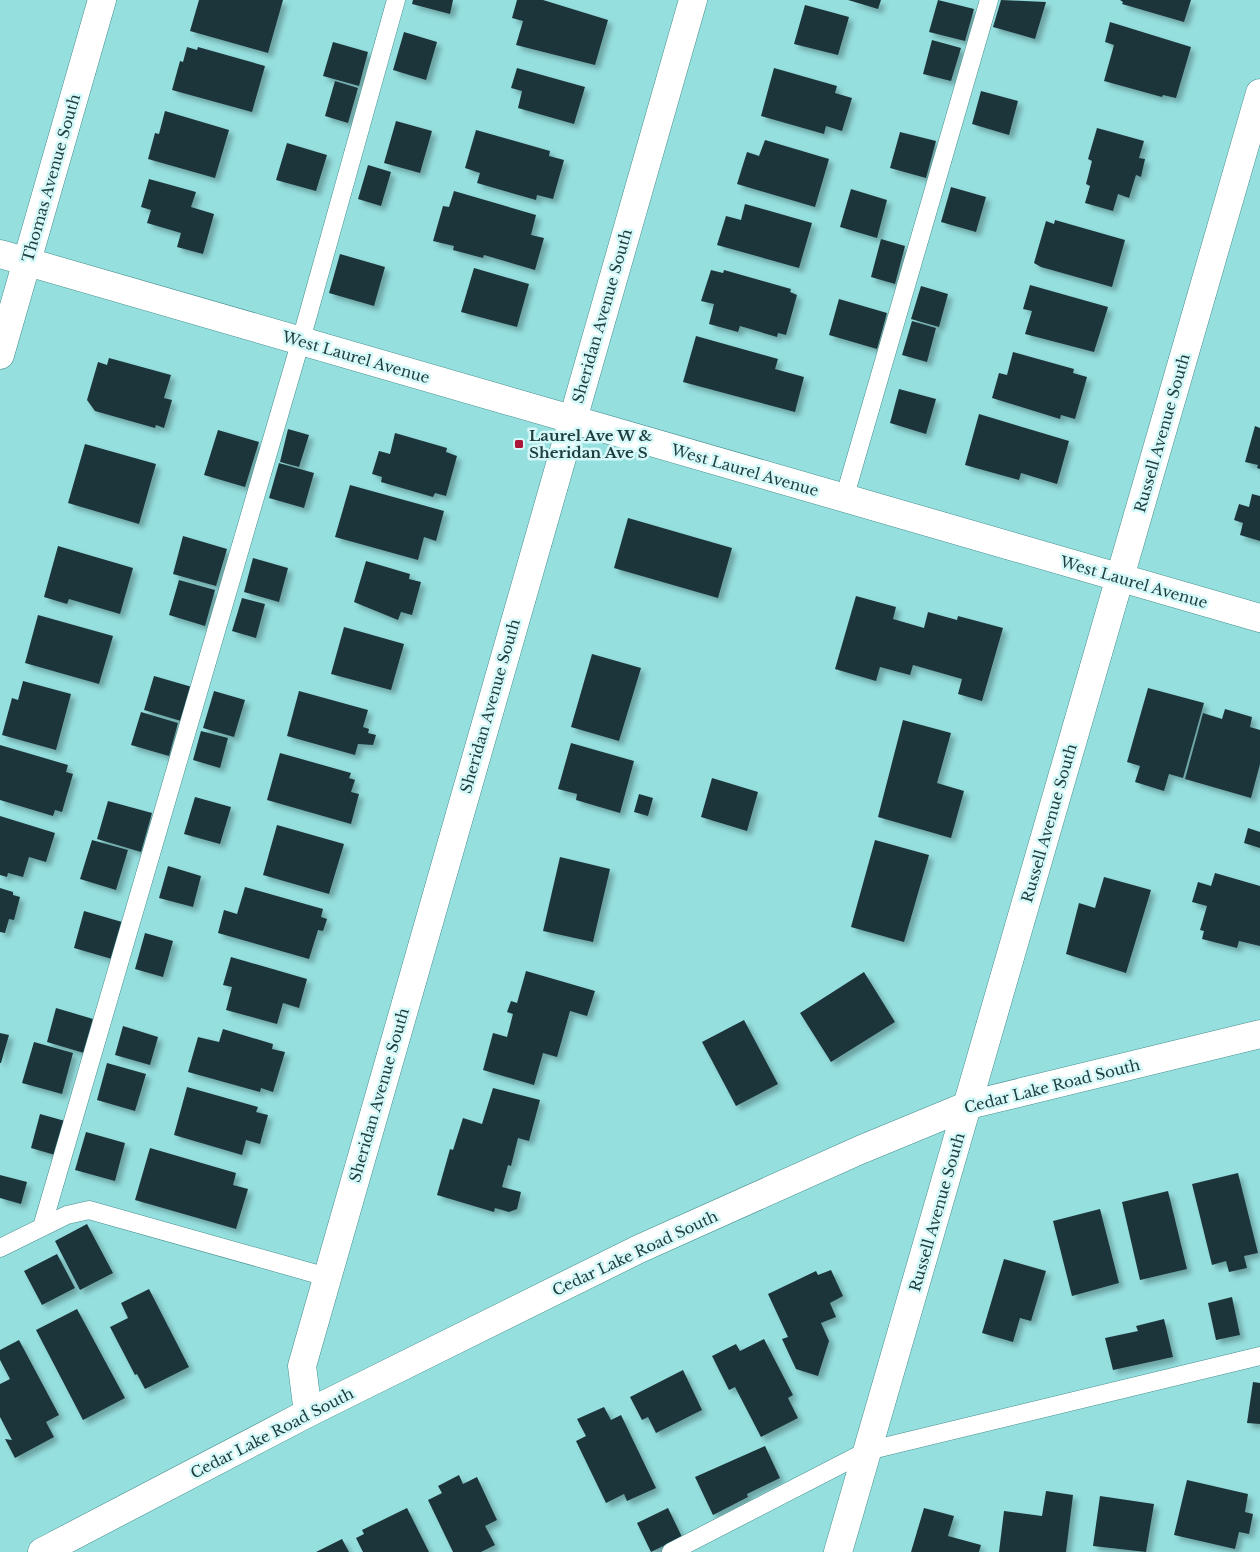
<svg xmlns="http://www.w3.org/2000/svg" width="1260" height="1552" font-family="'Libre Baskerville',serif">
	<defs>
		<filter id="shadow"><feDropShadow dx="4.5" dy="4.5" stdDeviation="2.5" flood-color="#0004"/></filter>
	</defs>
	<rect width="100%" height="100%" fill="#96dfdf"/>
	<!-- building -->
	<path fill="#1d353b" filter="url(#shadow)" d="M199 0H283L268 53 190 31Z
		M413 0H453L450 14 412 4Z
		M517 0H543L608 20 595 65 516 45 523 21 512 18Z
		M848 0H881L878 9Z
		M938 0 974 9 965 41 929 32Z
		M1001 0 1046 2 1035 39 993 27Z
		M1120 0H1191L1184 22 1122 4 1123 2Z
		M805 5 849 17 838 55 794 44Z
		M1110 22 1191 47 1176 98 1163 95 1162 97 1104 81 1114 45 1105 42Z
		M404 32 437 42 426 80 393 70Z
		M932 40 961 48 951 81 923 74Z
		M333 42 368 52 359 86 323 76Z
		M187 47 197 50 198 47 265 66 252 112 172 90 180 61 183 62Z
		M517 68 585 87 574 124 518 108 522 91 511 88Z
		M774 68 837 86 835 93 852 98 842 131 826 126 824 134 761 116Z
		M335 81 358 88 348 123 325 116Z
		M981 91 1018 101 1009 135 972 124Z
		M165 111 229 130 215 178 148 159 155 133 159 134Z
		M396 121 432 131 420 173 384 163Z
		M1097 128 1144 141 1139 158 1145 159 1141 177 1136 175 1129 198 1118 194 1113 211 1085 203 1090 186 1086 184 1092 161 1088 159Z
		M476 130 550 151 549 156 564 160 553 199 537 195 536 200 477 183 480 173 465 168Z
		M900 132 936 141 926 178 890 168Z
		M765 140 829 159 815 207 737 184 747 152 759 156Z
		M287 143 327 155 316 191 276 180Z
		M368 165 391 172 381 206 358 199Z
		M149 179 196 192 191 207 214 214 203 254 177 247 181 233 147 223 151 210 141 207Z
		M951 187 986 197 976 232 941 222Z
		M851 189 887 200 877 238 840 227Z
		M454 191 536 215 531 235 544 238 535 270 484 255 483 258 453 250 454 246 433 241 443 206 449 207Z
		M745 204 812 223 799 268 717 245 726 216 741 220Z
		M1055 220 1125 240 1112 287 1041 267 1034 263 1046 221 1054 224Z
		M881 239 905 246 895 284 871 277Z
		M340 254 385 267 374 306 329 293Z
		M474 268 529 284 517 327 461 312Z
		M711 270 723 273 724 270 791 289 790 292 797 295 786 335 778 333 777 337 740 326 738 332 709 324 714 304 701 301Z
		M1030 285 1108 307 1094 352 1025 334 1032 311 1023 309Z
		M921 286 948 294 939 327 911 319Z
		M839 299 887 313 877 349 829 335Z
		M912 321 936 328 927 362 902 355Z
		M696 336 778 359 775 369 804 377 795 412 683 382Z
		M1013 352 1074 369 1073 373 1087 377 1075 419 1061 415 1060 419 992 398 999 373 1007 375Z
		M109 358 171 375 164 398 172 400 164 428 156 425 155 428 95 411 87 400 98 362 107 365Z
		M899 389 936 399 926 434 890 423Z
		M979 414 1069 441 1057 484 1021 473 1019 480 965 465Z
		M1255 426 1260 428V469L1257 468 1258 465 1245 462Z
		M288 429 309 435 299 467 280 462Z
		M218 430 259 442 245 487 204 475Z
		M395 433 447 448 446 452 457 456 446 496 435 493 433 497 381 482 382 477 372 474 379 451 390 454Z
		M85 444 156 464 139 524 68 503Z
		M279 463 314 473 304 508 269 498Z
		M350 485 444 511 436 541 424 537 418 560 335 537Z
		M1252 494 1260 496V541L1240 535 1243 523 1234 520 1239 504 1249 507Z
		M628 518 732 548 718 598 614 568Z
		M183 536 227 549 216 586 173 574Z
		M58 546 133 568 120 614 69 599 67 604 44 597Z
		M253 558 288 568 279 602 244 592Z
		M366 561 410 574 409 579 421 582 412 615 401 612 398 620 354 602Z
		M179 580 215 590 205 626 169 615Z
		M856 596 896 607 893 619 924 628 928 612 957 620 958 616 1003 628 982 701 958 694 962 679 913 665 910 675 880 667 876 681 835 669Z
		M242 598 265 604 256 638 232 631Z
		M38 615 113 636 99 684 25 663Z
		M344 627 404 644 391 690 331 674Z
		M592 654 641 668 619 741 571 727Z
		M154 676 192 687 181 721 144 710Z
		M23 681 71 694 56 750 2 735 12 698 18 700Z
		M1148 688 1204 703 1183 778 1169 774 1164 791 1135 782 1140 766 1127 762Z
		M214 691 245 700 234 737 203 728Z
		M299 691 368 710 363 727 369 729 368 733 376 735 373 745 358 744 355 755 287 736Z
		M1225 709 1252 717 1250 727 1260 730V764L1251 798 1185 779 1203 713 1222 719Z
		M141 712 178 723 169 756 131 745Z
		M903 720 951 733 937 783 964 791 951 838 878 817Z
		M201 731 228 738 220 768 193 760Z
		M571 743 634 761 620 813 576 800 577 794 558 789Z
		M0 745 68 765 66 772 73 774 62 812 55 810 53 816 0 800Z
		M280 753 351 773 349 778 355 780 351 792 359 794 351 824 267 800Z
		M712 778 758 792 747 831 701 817Z
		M639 794 653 798 648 816 634 812Z
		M195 797 231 807 220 844 184 834Z
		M108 801 152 813 141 852 97 839Z
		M0 816 55 833 46 862 29 857 23 877 8 873 7 877 0 875Z
		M277 825 344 844 329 894 263 875Z
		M1248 828 1260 832V848L1244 843Z
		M92 840 128 850 116 890 80 879Z
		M875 840 929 855 904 942 851 927Z
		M560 857 610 869 593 942 543 931Z
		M168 866 201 876 193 907 159 898Z
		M1215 873 1260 886V946L1239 941 1237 948 1202 939 1204 931 1200 930 1207 906 1192 902 1198 882 1211 886Z
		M1104 877 1151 890 1126 973 1066 954 1079 903 1095 908Z
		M245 887 323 909 321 917 327 919 323 931 318 930 309 959 218 933 224 910 237 914Z
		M0 888 13 892V895L20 897 14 920 9 919 5 933 0 932Z
		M84 911 122 922 112 959 74 948Z
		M145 933 173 941 163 977 135 969Z
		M231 957 307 979 299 1008 283 1003 277 1024 226 1010 232 987 223 985Z
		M526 971 595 991 587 1016 570 1011 557 1057 543 1053 534 1085 483 1070 493 1033 507 1037 513 1014 507 1012 511 1001 517 1003Z
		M864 972 895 1022 831 1062 800 1013Z
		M56 1008 93 1019 84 1053 47 1042Z
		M744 1020 778 1084 736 1106 702 1042Z
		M123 1026 158 1037 150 1065 115 1055Z
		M223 1029 273 1044 272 1049 285 1052 273 1092 261 1088 260 1092 188 1072 198 1037 219 1042Z
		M0 1033 9 1035 1 1063H0Z
		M34 1042 73 1053 62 1094 22 1083Z
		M107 1063 146 1074 135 1111 97 1100Z
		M187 1087 258 1107 256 1112 268 1115 260 1144 246 1140 242 1155 174 1135Z
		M493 1088 540 1100 529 1141 518 1138 511 1166 508 1165 502 1187 521 1192 517 1209 509 1212 495 1208 494 1212 437 1195 450 1149 453 1150 463 1118 482 1124Z
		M40 1114 65 1121 55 1155 31 1148Z
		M86 1132 125 1143 115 1181 75 1170Z
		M150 1148 236 1173 233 1185 248 1189 236 1229 135 1200Z
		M1238 1173 1258 1253 1244 1256 1247 1268 1229 1272 1226 1261 1212 1265 1192 1184Z
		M0 1175 27 1182 21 1204 0 1198Z
		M1168 1191 1187 1269 1140 1280 1122 1202Z
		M1100 1209 1119 1283 1072 1296 1053 1221Z
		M87 1224 113 1273 80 1290 55 1241Z
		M57 1254 75 1288 42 1305 24 1271Z
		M1004 1259 1046 1271 1031 1321 1020 1318 1013 1342 982 1333Z
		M831 1270 843 1296 830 1303 836 1317 821 1323 829 1341 818 1376 796 1369 782 1339 788 1337 768 1294 816 1271 818 1275Z
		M149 1289 189 1367 145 1389 137 1374 135 1375 110 1327 128 1318 121 1303Z
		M1232 1297 1240 1335 1216 1340 1208 1303Z
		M77 1309 125 1398 83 1420 36 1330Z
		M1164 1319 1173 1357 1113 1370 1105 1338 1138 1331 1136 1326Z
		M764 1339 793 1395 788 1398 798 1418 761 1437 735 1387 729 1390 712 1356 736 1344 740 1351Z
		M19 1340 59 1415 46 1422 54 1437 15 1458 5 1439 12 1440 0 1417V1384L10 1379 0 1360V1350Z
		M683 1370 702 1410 656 1433 648 1417 642 1420 630 1397Z
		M1253 1382 1260 1383V1424L1247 1423Z
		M604 1407 611 1420 621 1415 656 1488 627 1501 624 1494 606 1503 576 1441 586 1436 577 1419Z
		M765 1446 780 1478 747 1494 748 1497 713 1515 695 1477Z
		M459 1475 463 1484 477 1477 497 1520 485 1526 495 1545 481 1552H453L428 1500 442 1493 438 1486Z
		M1187 1480 1248 1494 1245 1512 1253 1514 1249 1534 1239 1532 1235 1549 1174 1535Z
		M1046 1491 1073 1495 1066 1552H999L1004 1511 1042 1516Z
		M1100 1496 1154 1504 1146 1552 1093 1546Z
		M407 1508 429 1552H363L356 1538 364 1534 362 1530Z
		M668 1508 682 1537 651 1552 637 1523Z
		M924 1508 954 1516 948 1536 981 1545 979 1552H911Z
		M342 1539 349 1552H316Z"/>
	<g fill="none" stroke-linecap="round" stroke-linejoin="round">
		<defs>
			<path id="lane" d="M844 499 989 0
				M42 1227 301 340 396 0
				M0 1248 67 1215 89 1210 327 1277
				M671 1552 867 1451 1260 1356"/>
			<path id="street" d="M0 254 1260 618
				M0 355 102 0
				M308 1413 302 1366 693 0
				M838 1552 1260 93"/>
			<path id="secondary" d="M42 1552 308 1413 639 1249 860 1150 969 1105 1260 1034"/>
		</defs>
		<!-- lane casing -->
		<use href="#lane" stroke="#468f8f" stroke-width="19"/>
		<!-- street casing -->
		<use href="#street" stroke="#468f8f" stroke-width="29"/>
		<!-- secondary casing -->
		<use href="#secondary" stroke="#468f8f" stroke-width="29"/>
		<!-- lane -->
		<use href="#lane" stroke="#fff" stroke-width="18"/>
		<!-- street -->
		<use href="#street" stroke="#fff" stroke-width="28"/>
		<!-- secondary -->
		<use href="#secondary" stroke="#fff" stroke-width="28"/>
	</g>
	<!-- markers -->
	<rect fill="#ad183a" stroke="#d5f8f8" stroke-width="2" x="514" y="439" width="10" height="10" rx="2.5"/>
	<g text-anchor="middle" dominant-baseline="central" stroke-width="5" stroke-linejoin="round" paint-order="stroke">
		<!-- street labels -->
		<g font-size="15" fill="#1f3d3d" stroke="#d5f8f8">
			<text transform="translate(51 178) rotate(-74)">Thomas Avenue South</text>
			<text transform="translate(602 316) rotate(-74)">Sheridan Avenue South</text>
			<text transform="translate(356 357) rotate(16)">West Laurel Avenue</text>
			<text transform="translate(1162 433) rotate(-74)">Russell Avenue South</text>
			<text transform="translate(745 470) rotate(16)">West Laurel Avenue</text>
			<text transform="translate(1134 582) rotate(16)">West Laurel Avenue</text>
			<text transform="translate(490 706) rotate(-74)">Sheridan Avenue South</text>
			<text transform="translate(1049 823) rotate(-74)">Russell Avenue South</text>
			<text transform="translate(1052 1086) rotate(-14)">Cedar Lake Road South</text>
			<text transform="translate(379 1095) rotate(-74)">Sheridan Avenue South</text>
			<text transform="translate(937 1212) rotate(-74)">Russell Avenue South</text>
			<text transform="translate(635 1253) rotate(-25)">Cedar Lake Road South</text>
			<text transform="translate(272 1433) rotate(-27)">Cedar Lake Road South</text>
		</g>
		<!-- poi labels -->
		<g font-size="15" font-weight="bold" fill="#1f3d3d" stroke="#d5f8f8" text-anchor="start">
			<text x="529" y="435">Laurel Ave W &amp;<tspan x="529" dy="17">Sheridan Ave S</tspan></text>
		</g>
	</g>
</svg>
